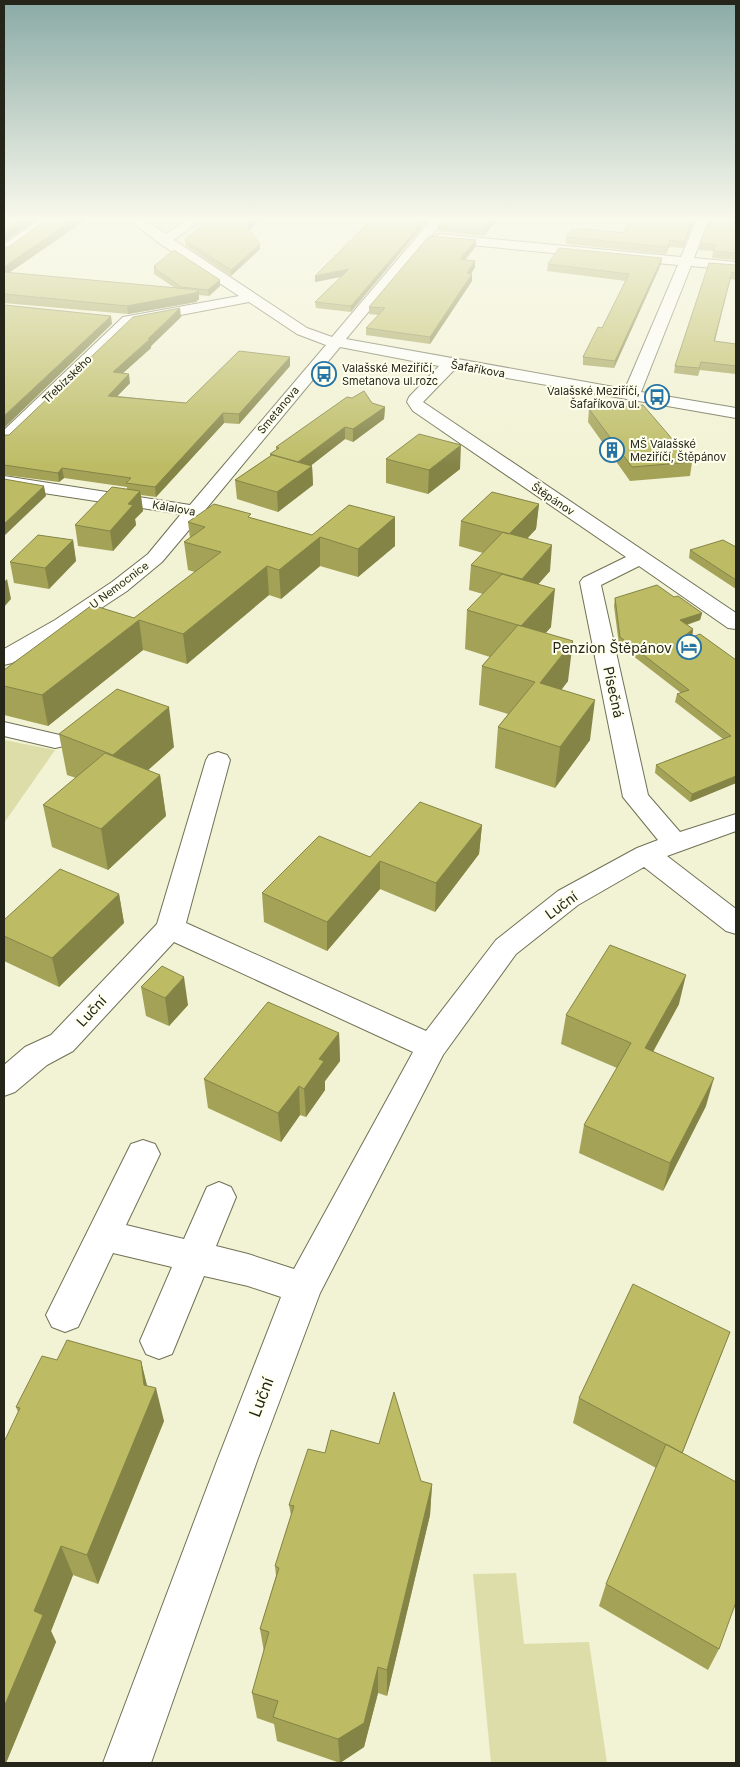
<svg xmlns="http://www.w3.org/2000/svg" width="740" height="1767" font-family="Inter,sans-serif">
	<rect width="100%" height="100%" fill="#f2f2d4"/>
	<!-- green -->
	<path fill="#dcdda8" d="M4 740 55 750 4 823Z
		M516 1573 524 1644 589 1642 607 1763H491L473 1574Z"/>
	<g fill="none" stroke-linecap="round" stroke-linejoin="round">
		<defs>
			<path id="minor" d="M41 219H56L9 253 4 254V244Z
				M128 219H143L166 234 188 219H202L174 240 307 328 332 337 432 219H445L346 339 625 389 678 265 439 242 433 238 439 234 681 257 697 219H709L694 258 736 262V270L691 266 641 392 736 408V418L455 369 423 402 736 613V629L728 628 639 566 601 585 648 795 680 832 736 814V831L667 856 736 909V934L726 931 644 867 578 905 516 954 443 1055 320 1293 257 1461 151 1763H103L217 1461 281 1297 248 1286 204 1276 172 1354 159 1359 146 1354 140 1341 172 1267 113 1253 78 1327 65 1332 52 1327 46 1315 131 1144 143 1140 155 1144 160 1154 126 1225 184 1239 207 1187 219 1182 231 1187 236 1197 216 1246 248 1254 294 1269 413 1052 174 942 73 1051 47 1065 15 1092 4 1096V1065L25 1047 51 1035 157 924 206 760 209 755 218 752 227 755 230 760 186 923 426 1031 496 940 558 891 637 848 658 840 623 797 580 582 583 578 626 557 413 411 407 402 409 397 439 366 340 347 206 509 216 511 219 515 216 519 209 521 199 518 162 562 127 591 51 641 12 663 4 665V649L55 620 112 582 148 554 181 514 4 487V476L190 505 326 345 297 334 249 302 133 324 10 443 4 444V430L123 317 239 296 159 243Z
				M4 722 64 736 67 741 64 746 55 748 4 736Z"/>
		</defs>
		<!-- minor casing -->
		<use href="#minor" stroke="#717156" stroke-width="2"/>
		<!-- minor -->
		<use href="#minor" fill="#fff" fill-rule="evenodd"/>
	</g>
	<!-- wall -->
	<path fill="#a3a257" d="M47 219H87L9 273 175 288 154 274V266L220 286 209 296 199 295V299L196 302 128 314 4 303V247H9Z
		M211 219H261L249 230 260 244V249L231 276 186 246 185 240Z
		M372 219 351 312 316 308 315 302 341 277 315 282V276Z
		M443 219H498L484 236 438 231V226Z
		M630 219H695L683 248 669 247 666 254 566 244V237L624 233Z
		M736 219V260L712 258 713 251 699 250 700 243Z
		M476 246 465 260 475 267 471 274 472 281 430 344 366 335V328L379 315 369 314V307Z
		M662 258 661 264 614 368 583 365V357L602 328 626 281 547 271 548 264Z
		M736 265V280L730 279 714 341 736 344V374L700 370 698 376 674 373 675 366Z
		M181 317 151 346V348L123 373 130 383 117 396 186 403 290 366 239 424 224 423 156 497 141 495 143 511 135 519 136 525 113 551 78 546 75 525 127 489V487L64 478 59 482 4 475V435H9Z
		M372 403 385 407 384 419 353 442 345 439 311 465 312 466 313 485 278 512 237 499 235 480 270 456V454L276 450V447Z
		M589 409 692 462 690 476 630 481 588 422Z
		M386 459 460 469 428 494 386 483Z
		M539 504 536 529 527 539 550 571 538 584 551 627 545 633 568 681 561 690 590 740 555 788 495 768 498 727 508 714 479 705 482 666 490 657 465 649 467 610 483 594 469 590 471 565 483 553 459 546 461 521Z
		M395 517V546L358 577 320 566 281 599 269 595 187 664 143 650 48 726 4 715V670L134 618 195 572 188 570 184 542 190 538 188 522 252 518 312 535Z
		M73 540 76 561 49 589 14 583 10 562Z
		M736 547V589L689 558 690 550Z
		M674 597 702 613 700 620 687 625 693 629 692 637 690 638 736 660V783L690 802 655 773 656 765 723 739 675 702 677 694 681 693 619 645 614 606 615 598Z
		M59 734 174 747 148 770 160 775 166 816 108 870 52 847 43 805 76 778 67 775Z
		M482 825 479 854 435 912 380 889 327 951 264 922 262 893 370 857Z
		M119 894 124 923 59 987 4 961V920Z
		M141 987 188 1005 169 1026 146 1016Z
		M679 1004 653 1052 706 1106 663 1191 579 1153 584 1125 617 1068 561 1044 566 1015Z
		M339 1033 340 1061 325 1081V1090L306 1117 300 1115 281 1142 208 1108 204 1079Z
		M730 1332 682 1453 719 1649 708 1670 599 1606 606 1584 656 1468 573 1423 579 1398Z
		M57 1360 141 1361 147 1386 164 1421 98 1584 73 1575 51 1631 56 1642 6 1763 18 1412 16 1407Z
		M421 1481 432 1484 430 1515 387 1696 378 1693 364 1747 340 1763 277 1741 274 1724 257 1718 252 1693 264 1652 260 1629 276 1576 275 1566 291 1515 289 1505Z"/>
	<!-- shaded-wall -->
	<path fill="#848447" d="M25 219H38L4 242V233Z
		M74 219H87L4 276V267Z
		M255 219H261L247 232 246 226Z
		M425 219H429L351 312V306Z
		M494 219H498L484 236V230Z
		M693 219H695L683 248 684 242Z
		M476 240V246L460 266V259Z
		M670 240 669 247 666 254 667 247Z
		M260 244V249L231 276V270Z
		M662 258 661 264 614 368 615 361Z
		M475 261V267L467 280V273Z
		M349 269V275L315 282V276Z
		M732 272 730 279 713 349 714 341Z
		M472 274V281L430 344V337Z
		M220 280V286L209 296 208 290Z
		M199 290V299L196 302 128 314 127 306Z
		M180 308 181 317 151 346V348L114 381 113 372Z
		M111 316 112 324 4 428V416Z
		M290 357V366L239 424V414Z
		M129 374 130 383 109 405 108 396Z
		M385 407 384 419 353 442V429Z
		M223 413 224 423 156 497 155 487Z
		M345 427V439L299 475 298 462Z
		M461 445 460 469 428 494 429 470Z
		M312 466 313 485 278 512 277 492Z
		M62 468 64 478 59 482 58 473Z
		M44 486 46 496 4 536V524Z
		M140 491 143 511 135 519 136 525 113 551 110 531 128 504Z
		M539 504 536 529 507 559 509 534Z
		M395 517V546L358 577V549Z
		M320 537V566L281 599 279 570Z
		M73 540 76 561 49 589 45 568Z
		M552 545 550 571 520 605 522 579Z
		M267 566 269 595 187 664 183 634Z
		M7 579 11 599 4 607V582Z
		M555 589 551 627 518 665 521 626Z
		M702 613 700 620 679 627 680 620Z
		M139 620 143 650 48 726 42 695Z
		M693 629 692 637 681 645 683 637Z
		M573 641 568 681 536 723 540 683Z
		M595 700 590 740 555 788 560 747Z
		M169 707 174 747 120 795 113 755Z
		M160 775 166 816 108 870 101 829Z
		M736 776V783L690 802 692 794Z
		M482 825 479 854 435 912 436 883Z
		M380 861V889L327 951V922Z
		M119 894 124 923 59 987 52 958Z
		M686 975 679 1004 639 1077 645 1048Z
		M184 977 188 1005 169 1026 165 998Z
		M339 1033 340 1061 325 1081V1090L306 1117 304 1089 319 1059Z
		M714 1078 706 1106 663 1191 670 1163Z
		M299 1086 300 1115 281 1142 278 1113Z
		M730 1332 720 1358 673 1477 682 1453Z
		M141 1361 149 1394 156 1388 164 1421 98 1584 87 1555 144 1385Z
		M432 1484 430 1515 387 1696V1670Z
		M61 1546 73 1575 51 1631 56 1642 6 1763H4V1707L34 1611Z
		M378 1667V1693L364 1747 340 1763 338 1739Z"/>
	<!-- building -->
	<path fill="#bdbc65" stroke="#848447" d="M4 219H25L4 233Z
		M47 219H74L4 267V247H9Z
		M210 219H255L246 226 260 244 231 270 185 240Z
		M372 219H425L351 306 315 302 349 269 315 276Z
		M443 219H494L484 230 438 226Z
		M630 219H693L684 242 670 240 667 247 566 237 571 230H576L577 228 624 233Z
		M710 219H736V253L713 251 716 245 700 243Z
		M429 236 476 240 460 259 475 261 467 273 472 274 430 337 366 328 385 308 369 307Z
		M559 248 662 258 615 361 583 357 598 327 602 328 629 274 548 264Z
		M174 250 220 280 208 290 181 287 154 268 156 267 154 266Z
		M709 263 736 265V273L732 272 714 341 736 344V366L701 362 699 368 675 366Z
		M4 272 199 290 195 293 127 306 4 294Z
		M4 305 111 316 4 416Z
		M180 308 148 339H150L113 372 129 374 108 396 186 403 239 351 290 357 239 414 223 413 155 487 126 483 131 478 62 468 58 473 4 465V435H9L133 317Z
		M364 391 372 403 385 407 353 429 345 427 298 462 270 454 279 448 276 447 347 397 352 398Z
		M643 405 692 462 632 467 589 409Z
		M419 434 461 445 429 470 386 459Z
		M272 455 312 466 277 492 235 480Z
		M4 479 44 486 4 524Z
		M112 487 140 491 128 504 133 505 110 531 75 525Z
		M492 492 539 504 509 534 461 521Z
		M214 504 251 514 248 517 312 535 349 505 395 517 358 549 320 537 279 570 267 566 183 634 139 620 42 695 4 686V670L92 605 134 618 221 552 184 542 205 527 188 522Z
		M503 532 552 545 522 579 471 565Z
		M38 535 73 540 45 568 10 562Z
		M723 540 736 547V580L690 550Z
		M502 574 555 589 521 626 467 610Z
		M657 585 674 597 678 596 702 613 680 620 693 629 683 637 685 640 700 634 736 660V776L692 794 656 765 731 736 677 694 689 690 620 637 615 598Z
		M518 625 573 641 540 683 595 700 560 747 498 727 535 682 482 666Z
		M117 689 169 707 113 755 59 734Z
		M105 753 160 775 101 829 43 805Z
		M420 802 482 825 436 883 380 861 327 922 262 893 319 836 370 857Z
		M60 869 119 894 52 958 4 936V920Z
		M610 945 686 975 645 1048 714 1078 670 1163 584 1125 631 1043 566 1015Z
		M162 966 184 977 165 998 141 987Z
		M268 1002 339 1033 319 1059 324 1061 304 1089 299 1086 278 1113 204 1079Z
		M633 1284 730 1332 682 1453 579 1398Z
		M67 1340 141 1361 144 1385 156 1388 87 1555 61 1546 34 1611 43 1615 4 1707V1442L20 1408 16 1407 42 1356 57 1360Z
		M394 1392 421 1481 432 1484 387 1670 378 1667 364 1723 338 1739 273 1717 278 1701 252 1693 269 1632 260 1629 279 1568 275 1566 294 1506 289 1505 308 1449 325 1453 331 1430 379 1444Z
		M666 1444 736 1482V1602L719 1649 606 1584Z"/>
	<!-- sky -->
	<linearGradient id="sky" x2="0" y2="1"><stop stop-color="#8aaaa6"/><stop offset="0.47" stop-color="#f9f9ec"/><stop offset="1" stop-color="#f9f9ec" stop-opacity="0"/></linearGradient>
	<rect width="740" height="466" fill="url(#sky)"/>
	<!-- icons -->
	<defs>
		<symbol id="bus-ring" viewBox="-11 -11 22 22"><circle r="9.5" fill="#feffec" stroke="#2673a5" stroke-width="1.5"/><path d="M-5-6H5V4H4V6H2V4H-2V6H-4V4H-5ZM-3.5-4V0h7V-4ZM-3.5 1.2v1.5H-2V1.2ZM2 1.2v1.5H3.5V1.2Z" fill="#2673a5"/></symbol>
		<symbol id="building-ring" viewBox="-11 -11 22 22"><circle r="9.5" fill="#feffec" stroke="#2673a5" stroke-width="1.5"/><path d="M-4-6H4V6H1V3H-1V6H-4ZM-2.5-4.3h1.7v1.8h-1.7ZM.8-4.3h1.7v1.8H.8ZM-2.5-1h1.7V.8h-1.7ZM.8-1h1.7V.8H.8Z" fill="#2673a5"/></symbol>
		<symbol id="hotel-ring" viewBox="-11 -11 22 22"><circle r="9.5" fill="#feffec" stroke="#2673a5" stroke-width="1.5"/><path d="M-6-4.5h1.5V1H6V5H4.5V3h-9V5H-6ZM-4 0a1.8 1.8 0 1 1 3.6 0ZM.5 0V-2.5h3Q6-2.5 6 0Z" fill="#2673a5"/></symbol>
	</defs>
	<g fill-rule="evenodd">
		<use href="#bus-ring" x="310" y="360" width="28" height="28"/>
		<use href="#bus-ring" x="643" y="383" width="28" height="28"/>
		<use href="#building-ring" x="598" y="436" width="28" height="28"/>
		<use href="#hotel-ring" x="675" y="633" width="28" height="28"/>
	</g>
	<g text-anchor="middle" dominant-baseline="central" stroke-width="4" stroke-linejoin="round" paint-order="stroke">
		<!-- far-poi labels -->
		<g font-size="11" fill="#25251a" stroke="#feffec" text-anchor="start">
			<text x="342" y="368">Valašské Meziříčí,<tspan x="342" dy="13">Smetanova ul.rozc</tspan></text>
			<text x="640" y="391" text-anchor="end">Valašské Meziříčí,<tspan x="640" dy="13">Šafaříkova ul.</tspan></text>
			<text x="630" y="444">MŠ Valašské<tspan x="630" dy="13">Meziříčí, Štěpánov</tspan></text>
		</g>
		<!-- far-street labels -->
		<g font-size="11" fill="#25251a" stroke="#feffec">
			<text transform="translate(478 369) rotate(10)">Šafaříkova</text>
			<text transform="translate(67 379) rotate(-44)">Třebízského</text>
			<text transform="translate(278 410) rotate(-50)">Smetanova</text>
			<text transform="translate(553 499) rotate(34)">Štěpánov</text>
			<text transform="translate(174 508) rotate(10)">Kálalova</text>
			<text transform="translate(119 585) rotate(-37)">U Nemocnice</text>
		</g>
		<!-- poi labels -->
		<g font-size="14" fill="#25251a" stroke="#feffec" text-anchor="end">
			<text x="672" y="647">Penzion Štěpánov</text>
		</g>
		<!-- street labels -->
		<g font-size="14" fill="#25251a" stroke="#feffec">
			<text transform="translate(614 692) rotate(78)">Písečná</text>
			<text transform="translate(561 905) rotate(-36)">Luční</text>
			<text transform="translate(91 1011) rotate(-47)">Luční</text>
		</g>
		<!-- near-street labels -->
		<g font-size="16" fill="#25251a" stroke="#feffec">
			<text transform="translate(261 1397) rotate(-69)">Luční</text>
		</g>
	</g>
	<!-- border -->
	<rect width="740" height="1767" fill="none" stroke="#25251a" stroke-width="10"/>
</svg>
